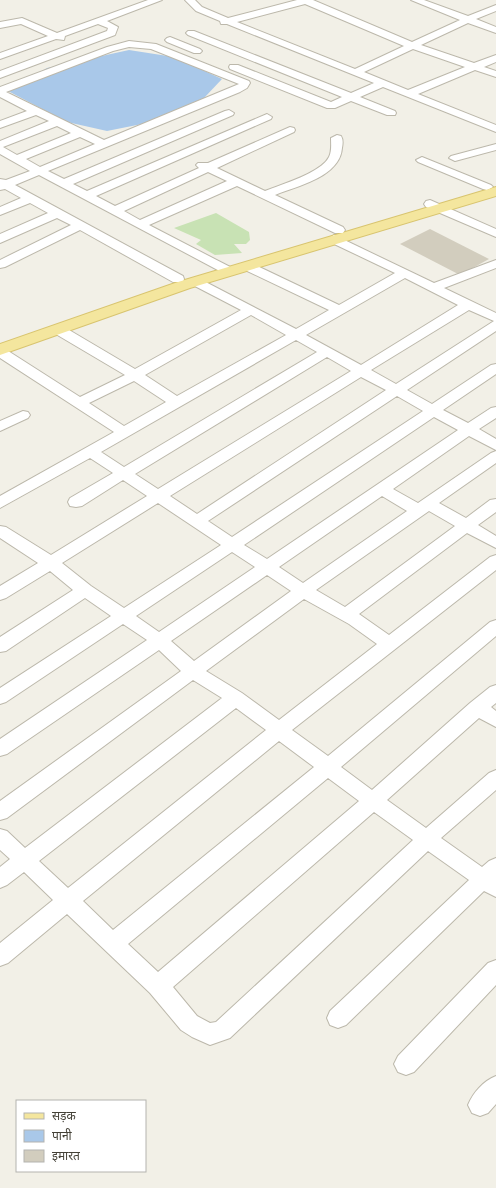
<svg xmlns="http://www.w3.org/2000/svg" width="496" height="1188" font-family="'Varela Round','Noto Sans Devanagari',sans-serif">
	<rect width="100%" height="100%" fill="#f2f0e7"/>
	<!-- green -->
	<path fill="#c8e2b4" d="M216 213 249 232 250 240 246 244H234L242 253 215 255 196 244 201 240 174 228Z"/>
	<!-- water -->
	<path fill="#a9c8e9" d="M129 50 174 57 222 79 204 98 142 124 107 131 67 122 8 91 47 68Z"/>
	<!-- building -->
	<path fill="#d2cdbe" d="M430 229 489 259 460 275 400 244Z"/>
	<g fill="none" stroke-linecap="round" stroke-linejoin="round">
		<defs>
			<path id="minor" d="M148 0H162L107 21 118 27 115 35 0 78V71L107 31 108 28 98 24 65 36 64 40 56 39 0 59V53L48 36 21 24 0 28V22L22 18 57 33Z
				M185 0H195L202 7 228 18 297 0H313L412 42 460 20 411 0H424L468 16 496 5V11L476 19 496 27V33L468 23 421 45 474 63 496 55V62L484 67 496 71V77L475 70 418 94 496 125V132L383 87 360 97 395 111 396 113 395 115H387L351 101 335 108H327L230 69 229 67 230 65H238L331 102 342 97 188 35 186 33 188 31H194L351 93 374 83 227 24H221L220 21 196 11ZM305 4 404 46 355 69 237 22ZM413 49 465 67 408 90 364 72Z
				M170 37 200 49 202 51 200 53H194L167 42 165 40 167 38Z
				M129 41 156 44 249 81 250 83 247 88 240 92 48 171 64 179 225 111 229 110 234 113 233 115 73 184 87 191 267 114 272 117 271 119 96 196 115 206 199 168 196 165 198 163H208L290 127 294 128 295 130 294 132 217 168 265 191C282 184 321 173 329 157 332 151 331 144 331 138L337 135 341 136C343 139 343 143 342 148 340 177 297 186 275 195L343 227 345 230 343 233H335L237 186 149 225 234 269 235 272 229 276 39 175 15 185 183 276 184 279 183 282H173L80 230 5 267 0 268V260L71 225 57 218 0 243V234L48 213 30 203 0 215V207L21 198 5 189 0 190V179L6 180 30 171 0 154V141L49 121 36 115 0 128V121L27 111 0 97V87L107 47ZM129 47 151 49 239 84 104 140 6 92 113 51ZM57 126 71 133 17 155 3 147ZM80 137 95 144 40 167 26 159ZM208 172 227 181 140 220 124 211Z
				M496 144V150L455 161 449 158 451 156Z
				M422 157 491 185 493 187 487 190 483 189 418 162 416 160Z
				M430 200 496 229V237L426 207 424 204 426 201Z
				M334 235 434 283 496 260V268L444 288 496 313V331L407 390 432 404 491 365 496 364V374L443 410 468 423 491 408 496 407V418L479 429 496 439V450L469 436 393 489 418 503 491 453 496 451V463L439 503 466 518 490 500 496 499V512L478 525 496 536V548L467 533 359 614 389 635 490 557 496 555V570L292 730 328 756 490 622 496 620V636L341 767 372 790 470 703 490 687 496 685V703L491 707 496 711V727L479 718 387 800 426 828 489 773 496 770V790L441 838 482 867 489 861 496 858V897L484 891 346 1025 338 1028 330 1025 327 1018 330 1011 469 880 428 851 230 1038 210 1045 192 1037 181 1030 150 993 67 914 8 963 0 966V943L53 900 24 872 7 885 0 888V867L10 859 0 850V829L7 831 25 848 222 698 193 680 7 818 0 820V801L181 671 159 650 7 754 0 756V739L147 640 123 624 6 702 0 704V688L111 616 85 598 6 651 0 652V637L73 590 50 571 6 598 0 600V586L38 563 0 538V526L6 527 51 555 147 496 123 480 82 506 76 507 70 506 68 502 70 498 113 473 90 458 0 508V496L114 432 0 358V348L5 349 80 397 125 375 54 333 52 330 54 327H64L135 369 241 310 191 284 190 281 196 277 296 329 329 310 243 269 241 266 247 262 251 263 339 305 395 273 330 242 328 239ZM405 278 458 305 361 365 306 335ZM469 310 494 321 396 384 371 370ZM251 315 286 335 177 396 145 375ZM296 340 317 352 124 467 101 452ZM327 357 351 371 158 489 135 474ZM361 377 386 390 197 514 170 496ZM134 381 166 402 124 426 89 403ZM397 396 423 411 232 537 208 521ZM434 417 458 430 267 559 244 545ZM382 496 407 511 303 583 279 567ZM158 503 221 545 124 608 91 586 62 563ZM429 511 455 526 345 607 316 590ZM232 552 255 567 159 632 136 616ZM267 575 291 591 194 661 171 641ZM304 599 349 624 377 644 279 720 242 693 206 671ZM236 708 266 730 68 888 39 861ZM279 741 314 767 113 930 83 901ZM328 778 359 801 158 972 128 944ZM374 812 413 840 216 1022 210 1023 197 1016 173 987Z
				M23 411 28 412 30 415 28 418 0 431V421Z
				M496 960V985L414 1072 406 1075 398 1072 394 1064 398 1056 488 963Z
				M496 1076V1104L488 1113 480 1116 472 1113 468 1105C473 1093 483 1081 496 1076Z"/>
			<path id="major" d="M496 187V196L190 288 0 355V344L178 282Z"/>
		</defs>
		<!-- minor casing -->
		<use href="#minor" stroke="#bcb8ab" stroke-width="2"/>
		<!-- major casing -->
		<use href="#major" stroke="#d8c46f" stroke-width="2"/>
		<!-- minor -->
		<use href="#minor" fill="#fff" fill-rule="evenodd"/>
		<!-- major -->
		<use href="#major" fill="#f4e69e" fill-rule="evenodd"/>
	</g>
	<!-- legend -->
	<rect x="16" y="1100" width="130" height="72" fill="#ffffff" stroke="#b4b3af"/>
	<rect x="24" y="1113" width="20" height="6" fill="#f4e69e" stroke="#b4b3af"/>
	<text x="52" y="1120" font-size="12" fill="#444137">सड़क</text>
	<rect x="24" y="1130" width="20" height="12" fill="#a9c8e9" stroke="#b4b3af"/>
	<text x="52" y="1140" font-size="12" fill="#444137">पानी</text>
	<rect x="24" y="1150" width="20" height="12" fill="#d2cdbe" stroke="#b4b3af"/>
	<text x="52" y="1160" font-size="12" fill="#444137">इमारत</text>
</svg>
